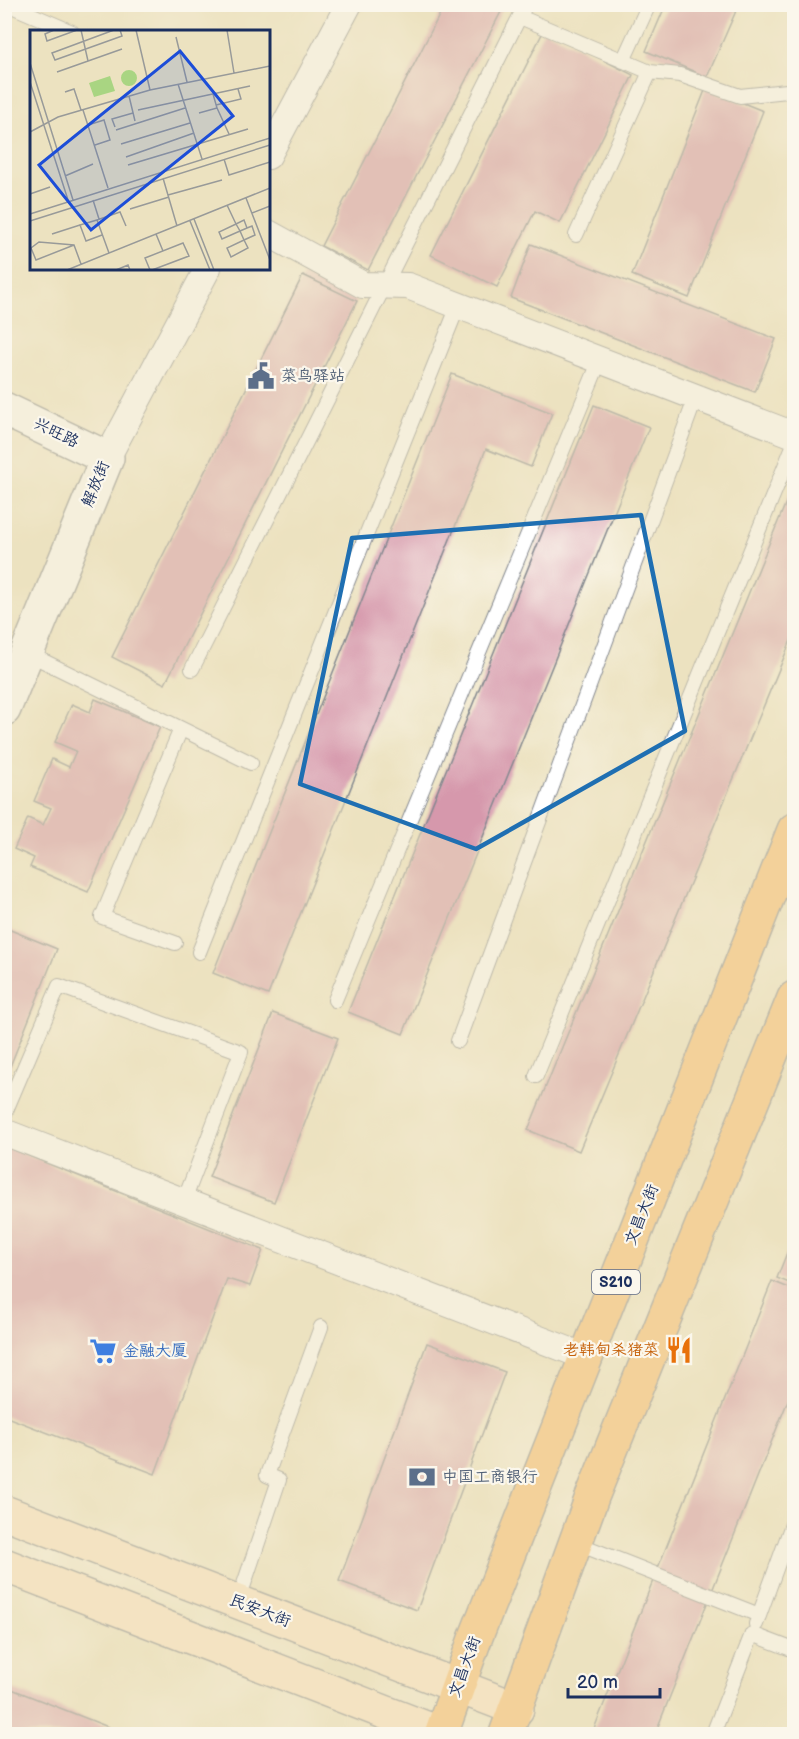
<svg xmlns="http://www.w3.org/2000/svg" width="799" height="1739" font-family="'Balsamiq Sans','LXGW WenKai TC',sans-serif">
	<rect width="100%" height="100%" fill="#fbf7ec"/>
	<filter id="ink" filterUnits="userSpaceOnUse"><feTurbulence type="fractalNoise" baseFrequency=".0167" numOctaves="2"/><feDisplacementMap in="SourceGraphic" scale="12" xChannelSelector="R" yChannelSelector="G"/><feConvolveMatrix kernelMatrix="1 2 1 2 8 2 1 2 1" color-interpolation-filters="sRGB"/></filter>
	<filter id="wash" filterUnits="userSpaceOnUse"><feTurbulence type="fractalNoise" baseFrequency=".008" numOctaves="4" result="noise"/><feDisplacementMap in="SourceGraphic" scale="24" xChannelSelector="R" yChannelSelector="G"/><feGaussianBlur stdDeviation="1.35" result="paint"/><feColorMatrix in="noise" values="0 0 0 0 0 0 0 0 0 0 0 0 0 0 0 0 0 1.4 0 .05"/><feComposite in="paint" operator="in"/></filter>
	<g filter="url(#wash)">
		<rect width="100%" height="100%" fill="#ece2c0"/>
		<g id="blocks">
			<!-- building -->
			<path fill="#d698ac" d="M445 4H505L368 270 321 246Z
				M666 4H739L707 77 646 51Z
				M544 30 633 75 560 223 535 211 497 287 431 255Z
				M706 88 763 111 689 298 632 275Z
				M531 244 776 339 755 392 511 298Z
				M303 275 357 301 165 684 112 657Z
				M452 374 552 413 531 467 486 449 268 995 213 973Z
				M594 405 649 427 403 1034 348 1012Z
				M794 483V633L579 1151 528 1130Z
				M95 699 160 727 88 892 30 867 34 858 14 849 28 818 43 825 51 808 34 801 52 759 69 767 76 751 55 742 72 704 90 712Z
				M8 929 57 949 5 1079 4 938Z
				M273 1013 338 1038 274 1202 209 1177Z
				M4 1146 263 1250 250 1286 227 1279 155 1474 4 1416Z
				M794 1235V1285L777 1278Z
				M772 1281 794 1290V1385L655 1734H592Z
				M427 1343 505 1372 417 1610 339 1581Z
				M4 1686 126 1734H4Z"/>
		</g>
	</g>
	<g filter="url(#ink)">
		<use href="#blocks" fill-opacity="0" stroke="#84888f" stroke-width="1.5"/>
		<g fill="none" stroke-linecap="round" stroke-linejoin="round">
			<defs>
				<path id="service" d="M7 4 72 32
					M520 17 650 72 576 235
					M623 61 649 4
					M650 72 680 75 740 96 787 91 794 94
					M27 653 251 763
					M192 669 526 4
					M175 943 102 917 180 731
					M199 952 458 306
					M335 1000 600 360
					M458 1041 696 397
					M536 1076 794 444
					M4 1115 59 986 241 1052 184 1201
					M576 1543 759 1615
					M238 1602 279 1480 267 1475 321 1327
					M756 1624 794 1519
					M713 1734 752 1634 794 1650"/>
				<path id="minor" d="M268 156 349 4
					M268 233 363 285 408 286 794 435
					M107 458 208 268
					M4 1132 586 1357"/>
				<path id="tertiary" d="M4 409 107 458 4 709"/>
				<path id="secondary" d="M4 1512 517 1709
					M4 1565 441 1734"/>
				<path id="primary" d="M441 1734 475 1639 794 830
					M506 1734 592 1497 794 998"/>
			</defs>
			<!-- service casing -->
			<use href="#service" stroke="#84888f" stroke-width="16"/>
			<!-- minor casing -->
			<use href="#minor" stroke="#84888f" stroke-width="28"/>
			<!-- tertiary casing -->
			<use href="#tertiary" stroke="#84888f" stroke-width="36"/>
			<!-- secondary casing -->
			<use href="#secondary" stroke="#84888f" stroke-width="36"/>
			<!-- primary casing -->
			<use href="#primary" stroke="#84888f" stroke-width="36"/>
			<!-- service -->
			<use href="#service" stroke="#fff" stroke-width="14"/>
			<!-- minor -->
			<use href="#minor" stroke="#fff" stroke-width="26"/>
			<!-- tertiary -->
			<use href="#tertiary" stroke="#fff" stroke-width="33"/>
			<!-- secondary -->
			<use href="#secondary" stroke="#fde5c5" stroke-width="33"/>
			<!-- primary -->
			<use href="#primary" stroke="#fbbd6e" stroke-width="33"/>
		</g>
	</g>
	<!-- marked area -->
	<path d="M0 0H799V1739H0ZM641 515 685 731 476 849 300 784 352 538Z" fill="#ece2c0" fill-opacity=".55" fill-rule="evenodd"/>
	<path fill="none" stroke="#1f6fb2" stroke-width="4.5" stroke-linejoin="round" d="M641 515 685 731 476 849 300 784 352 538Z"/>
	<!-- icons -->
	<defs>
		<symbol id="civic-bare" viewBox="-9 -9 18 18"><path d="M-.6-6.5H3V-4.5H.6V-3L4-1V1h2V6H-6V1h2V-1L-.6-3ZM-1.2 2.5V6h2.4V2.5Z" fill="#5c6f8a" stroke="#fbf7ec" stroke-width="2.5" paint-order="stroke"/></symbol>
		<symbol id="restaurant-bare" viewBox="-9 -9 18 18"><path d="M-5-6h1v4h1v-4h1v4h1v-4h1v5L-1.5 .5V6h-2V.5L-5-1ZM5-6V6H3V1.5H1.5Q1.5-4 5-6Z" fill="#e8710a" stroke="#fbf7ec" stroke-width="2.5" paint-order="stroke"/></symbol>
		<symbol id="supermarket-bare" viewBox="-9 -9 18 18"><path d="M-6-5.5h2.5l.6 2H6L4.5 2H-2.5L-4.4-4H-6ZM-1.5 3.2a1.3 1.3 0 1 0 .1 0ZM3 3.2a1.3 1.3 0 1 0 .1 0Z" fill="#3f7fe0" stroke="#fbf7ec" stroke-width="2.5" paint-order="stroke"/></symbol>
		<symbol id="bank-bare" viewBox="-9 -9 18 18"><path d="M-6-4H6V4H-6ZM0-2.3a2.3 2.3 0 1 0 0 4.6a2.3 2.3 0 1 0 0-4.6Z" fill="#5c6f8a" stroke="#fbf7ec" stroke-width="2.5" paint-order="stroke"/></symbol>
	</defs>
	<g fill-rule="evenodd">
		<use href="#civic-bare" x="242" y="357" width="38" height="38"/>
		<use href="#restaurant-bare" x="660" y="1331" width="38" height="38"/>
		<use href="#supermarket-bare" x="84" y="1332" width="38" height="38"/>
		<use href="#bank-bare" x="403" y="1458" width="38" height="38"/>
	</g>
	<g text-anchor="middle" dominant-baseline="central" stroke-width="4.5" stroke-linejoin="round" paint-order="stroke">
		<!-- shield labels -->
		<rect fill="#fbf7ec" stroke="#5e6b89" stroke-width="1.5" x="592" y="1270" width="48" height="24" rx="4.5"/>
		<g font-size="15" font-weight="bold" fill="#1b2f5e">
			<text x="616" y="1282">S210</text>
		</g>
		<!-- service labels -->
		<g font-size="16" fill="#4e5e75" stroke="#fbf7ec" text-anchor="start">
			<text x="281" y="376">菜鸟驿站</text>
			<text x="442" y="1477">中国工商银行</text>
		</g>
		<!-- street labels -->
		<g font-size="16" fill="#1b2f5e" stroke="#fbf7ec">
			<text transform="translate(56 433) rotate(26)">兴旺路</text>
			<text transform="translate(96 484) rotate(-68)">解放街</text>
			<text transform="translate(642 1215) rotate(-68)">文昌大街</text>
			<text transform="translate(260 1611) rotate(21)">民安大街</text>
			<text transform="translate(465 1667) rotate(-70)">文昌大街</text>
		</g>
		<!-- food labels -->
		<g font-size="16" fill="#c56008" stroke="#fbf7ec" text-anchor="end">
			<text x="659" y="1350">老韩甸杀猪菜</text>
		</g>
		<!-- shop labels -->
		<g font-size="16" fill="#366cbe" stroke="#fbf7ec" text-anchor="start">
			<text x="123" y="1351">金融大厦</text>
		</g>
	</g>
	<!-- overview -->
	<g transform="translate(30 30)">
		<rect width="240" height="240" fill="#ece2c0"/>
		<path d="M91 48a8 8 0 1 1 16 0a8 8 0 1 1-16 0ZM80 46 85 61 64 67 59 53Z" fill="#a9d582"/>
		<path fill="none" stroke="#989a99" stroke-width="1.5" d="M24 0 15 4 17 11 47 0M51 0 58 31M84 0 22 23 25 30 92 6 90 0M106 0 120 60M197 0 204 43M146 7 157 52M0 33 43 170M27 42 92 19M0 52 39 173M148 54 172 129M35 62 44 59 51 80M99 66 105 91M186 75 211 69 208 59M187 78 199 104M53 80 78 158M108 80 220 56M169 83 187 78 183 64M58 95 74 90 80 110 65 115M85 97 82 89 103 83M86 100 155 78M0 102 28 87 120 60 240 36M91 114 160 93M96 127 164 103M194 129 199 145 240 132M98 135 218 99M35 146 63 134M133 148 147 196M0 164 20 157M138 165 192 150M216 168 240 230M63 170 69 189M197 175 206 194 210 201 214 210 218 218 201 227 197 218 214 210 225 205 222 196 217 198 210 201 192 209 189 202 206 194 214 190 217 198M100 179 139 167M222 183 240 176M0 184 240 108M164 189 184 240M67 190 90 182 96 196M0 191 240 115M160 191 180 240M22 204 50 195M126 204 133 221M72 205 56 211 50 195 67 190 79 223M44 215 6 230 1 218 9 212 44 215 51 234M37 240 240 158M86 240 98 235 100 240M120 240 115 228 153 213 159 226 122 240"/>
		<path fill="#1d4ed8" fill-opacity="0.15" stroke="#1d4ed8" stroke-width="3" d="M150 21 203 86 61 200 9 135Z"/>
		<rect width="240" height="240" fill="none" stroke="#1b2f5e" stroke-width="3"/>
	</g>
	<!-- margin -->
	<rect width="799" height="1739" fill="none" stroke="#fbf7ec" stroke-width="24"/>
	<!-- scale -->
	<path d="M568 1688v9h92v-9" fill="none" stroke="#1b2f5e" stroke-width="3"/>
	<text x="577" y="1688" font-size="18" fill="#1b2f5e" stroke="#fbf7ec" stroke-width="4.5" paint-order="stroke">20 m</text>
</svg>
